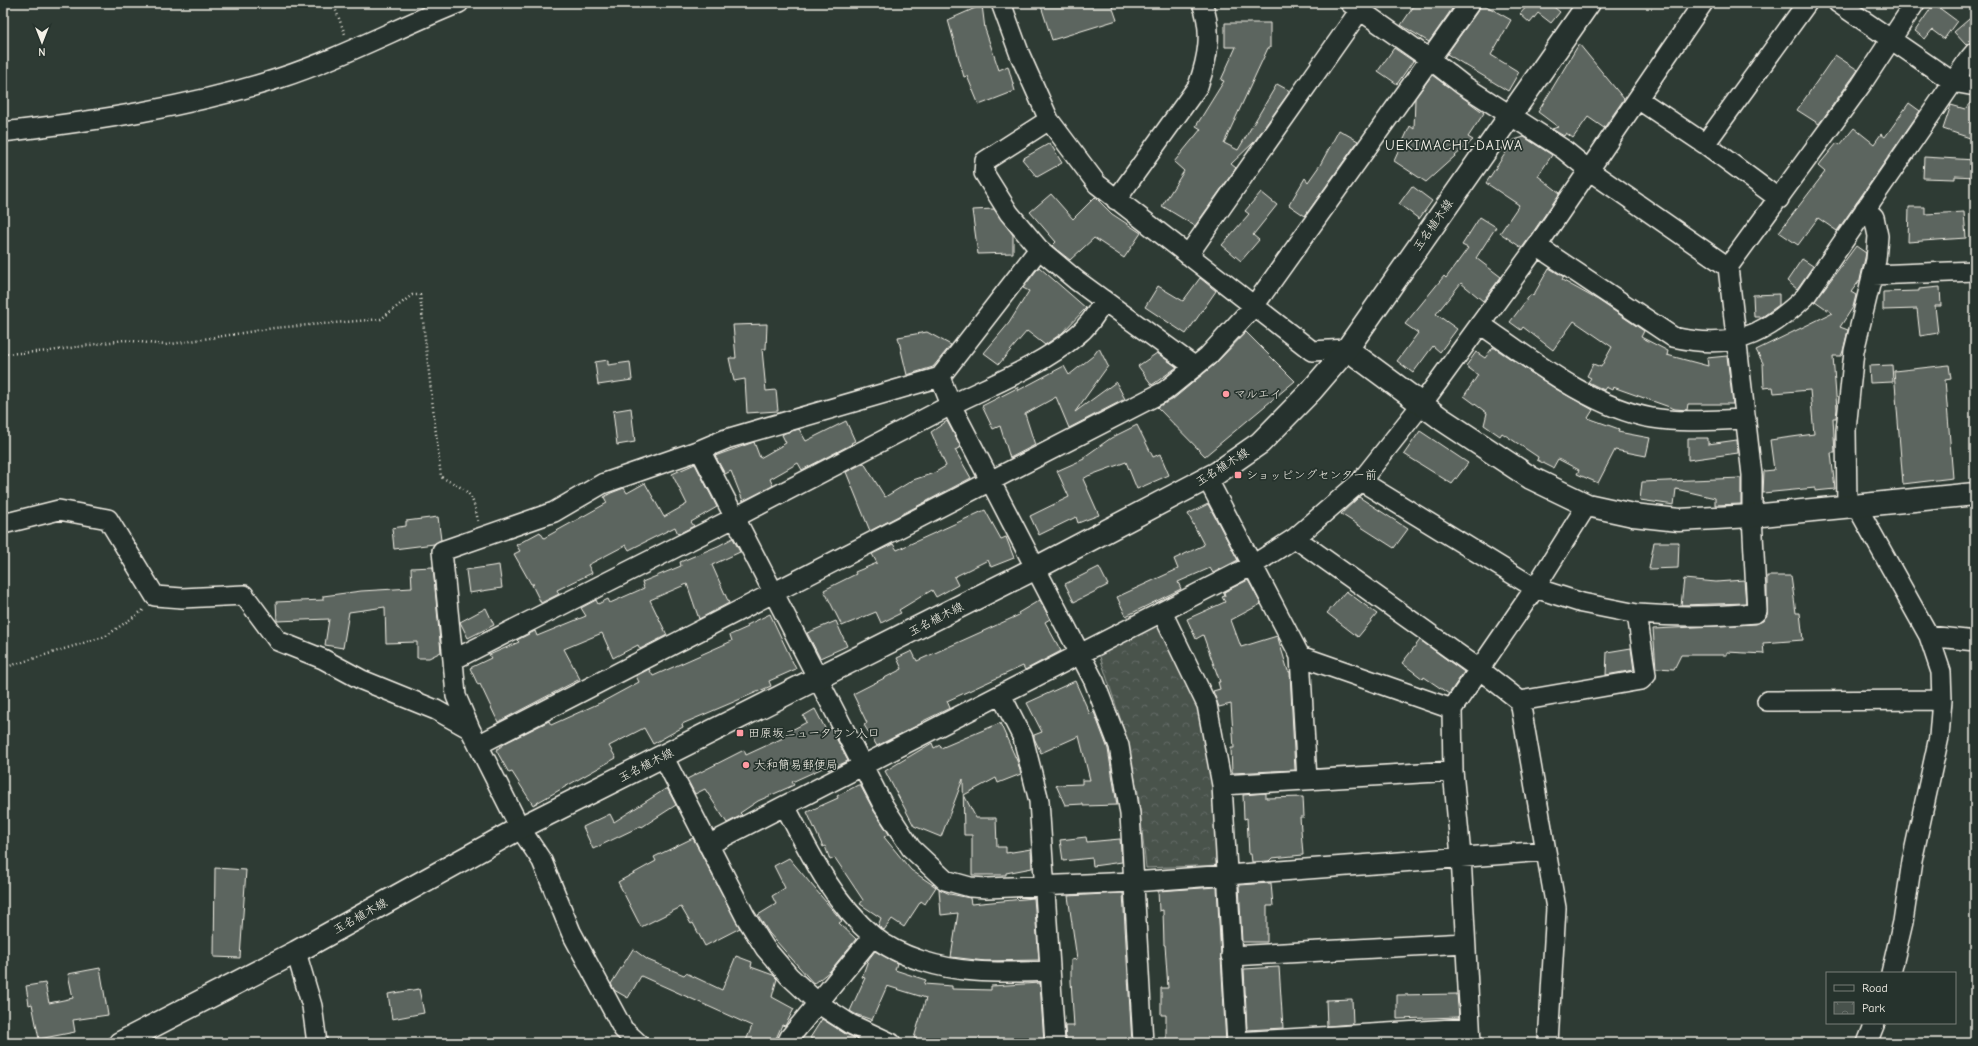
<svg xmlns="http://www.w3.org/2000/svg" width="1978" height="1046" font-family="'Comic Neue','Klee One',sans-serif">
	<defs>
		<pattern id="park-crowns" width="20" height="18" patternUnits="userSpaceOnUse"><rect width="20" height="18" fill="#48524c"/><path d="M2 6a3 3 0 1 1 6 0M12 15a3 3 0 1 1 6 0" fill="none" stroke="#636b66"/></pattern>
	</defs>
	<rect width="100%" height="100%" fill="#2e3b34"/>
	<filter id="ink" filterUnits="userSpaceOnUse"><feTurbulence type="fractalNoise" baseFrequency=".025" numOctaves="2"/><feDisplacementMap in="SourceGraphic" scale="8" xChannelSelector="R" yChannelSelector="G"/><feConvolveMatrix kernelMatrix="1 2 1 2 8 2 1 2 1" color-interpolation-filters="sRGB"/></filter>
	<g filter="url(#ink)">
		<!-- park -->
		<path fill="url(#park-crowns)" stroke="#9ea29a" d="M1159 620 1204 711 1216 772 1220 865 1146 868 1138 792 1123 727 1099 654Z"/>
		<!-- building -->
		<path fill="#5c655e" stroke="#f4f1e8" d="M1040 3H1111L1117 20 1052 40Z
			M1416 3H1456L1429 42 1401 25Z
			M1481 3 1511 20 1491 55 1519 72 1508 91 1447 54 1479 9Z
			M1526 3H1549L1560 12 1551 23 1538 13 1530 23 1520 14 1528 5Z
			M1934 4 1957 21 1944 39 1932 30 1925 39 1915 31Z
			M982 5 985 29 999 70 1008 66 1015 91 979 105 967 76 964 77 948 20Z
			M1975 14V41L1966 45 1954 32Z
			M1225 23H1270V48H1268L1224 143 1238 150 1277 84 1290 91 1254 142 1231 164 1236 168 1195 226 1162 206 1184 171 1174 162 1201 129 1196 126 1224 81 1221 80 1236 47H1225Z
			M1579 44 1624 99 1604 128 1588 117 1573 138 1566 133 1564 136 1552 129 1558 127 1538 112Z
			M1394 48 1413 61 1397 84 1378 71Z
			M1835 55 1858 70 1819 124 1797 110Z
			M1432 75 1484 113 1468 137 1473 140 1426 182 1394 161 1410 126 1414 129 1415 98Z
			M1975 97V124L1970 138 1943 129 1951 105 1965 109Z
			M1909 103 1920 111 1837 231 1818 218 1798 245 1779 232 1825 172 1818 166 1837 143 1840 145 1854 128 1874 144 1881 134 1885 137Z
			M1339 130 1358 141 1305 216 1289 205 1305 178 1308 182 1320 165Z
			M1524 137 1552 155 1538 176 1560 193 1522 248 1500 233 1519 205 1486 183 1514 140Z
			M1050 143 1062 163 1037 177 1022 159Z
			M1924 157 1975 160V177L1955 176V179L1923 178Z
			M1412 186 1432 201 1419 219 1399 204Z
			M1261 192 1277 205 1253 235 1259 240 1241 261 1222 245 1249 214 1245 211Z
			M1051 194 1073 219 1095 197 1112 214 1141 233 1124 258 1094 238 1070 260 1052 246 1056 242 1030 212Z
			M1909 207H1925V214L1964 212 1966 238 1908 242Z
			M994 209 1013 235V253L978 254 972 210Z
			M1480 217 1496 227 1476 258 1501 277 1483 301 1461 283 1436 314 1457 329 1440 352 1433 346 1413 373 1397 361 1418 333 1405 324 1444 276 1446 278 1468 248 1462 245Z
			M1856 246 1866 253 1865 258 1860 280 1851 292 1856 295 1853 307 1840 327 1848 330 1843 351 1841 356H1833L1837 409 1836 418H1833L1835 453H1831L1835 489 1815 491V488L1763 493 1764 471 1774 470 1770 440 1814 434 1810 390 1774 393 1773 387 1764 388 1763 363 1756 350 1832 313 1815 301Z
			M1802 259 1813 266 1797 289 1787 281Z
			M1039 267 1086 308 1062 333 1045 345 1027 331 999 364 984 353 1009 323 1029 291 1023 288Z
			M1549 268 1564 277 1562 280 1598 300 1644 331 1641 337 1668 351 1667 355 1708 366 1707 358 1727 356 1733 404H1688L1687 410 1675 409 1613 387 1612 390 1606 387 1604 390 1588 382 1591 378 1587 376 1593 364 1601 367 1612 347 1574 321 1553 350 1523 327 1521 330 1510 322 1531 294 1533 296Z
			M1200 278 1216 291 1186 334 1145 307 1158 286 1183 301Z
			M1940 287 1941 306H1935L1938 333 1920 336 1917 309 1883 310V292L1919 291V289Z
			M1779 294V305L1762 317H1754L1753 295Z
			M767 324 766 349H762L766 391 776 390 778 411 747 413 745 379 734 381 729 358H736L733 325Z
			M927 332 951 345 933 367 907 375 898 337Z
			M1246 332 1295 381 1205 456 1157 407 1172 400 1215 364Z
			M1493 347 1556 389 1593 410 1588 418 1619 429 1618 432 1650 438 1646 456 1615 450 1598 483 1577 474 1579 470 1558 459 1553 468 1537 460 1538 457 1502 433 1500 436 1484 425 1487 413 1464 396 1478 375 1466 366 1476 352 1485 358Z
			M1099 348 1108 366 1075 412 1116 382 1125 399 1069 428 1056 397 1025 414 1035 445 1010 458 1000 426 993 429 982 406 1019 387 1017 391 1064 366 1069 375 1093 356Z
			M1157 353 1177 367 1152 385 1138 366Z
			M608 360V365L630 362 632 380 598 385 595 362Z
			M1892 365 1893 382 1870 383 1869 366Z
			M1949 365 1951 379 1945 380 1953 478 1903 484 1894 371Z
			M631 408 635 442 617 445 613 411Z
			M846 421 855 441 851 443 852 444 802 470 798 463 770 479 773 486 743 501 731 471 725 474 715 456 754 442 760 458 786 443 782 435 785 433 799 429 806 441Z
			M947 421 961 447 955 450 971 478 870 531 846 472 864 463 885 497 913 480 934 473 946 466 931 432Z
			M1137 425 1153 457 1160 454 1169 475 1137 489 1126 462 1088 476 1083 479 1099 515 1078 523 1076 517 1039 535 1030 516 1069 497 1057 471 1084 459V457L1111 438Z
			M1420 431 1468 463 1452 484 1404 454Z
			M1688 438H1708V444L1737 440 1738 453 1688 460Z
			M695 464 717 507 691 522 694 526 678 534 675 527 629 550 626 545 588 565 592 573 557 590 559 594 541 603 532 585 534 584H531L514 554 520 551 516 545 540 532 544 538 607 503 604 497 611 493 624 488 627 493 645 483 664 517 687 504 672 474Z
			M1741 478V504L1715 505V498L1676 489 1674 505 1640 500 1642 482Z
			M1359 497 1408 529 1394 548 1341 514Z
			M1208 504 1238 560 1213 573 1210 568 1178 582 1181 589 1126 616 1117 597 1178 569 1174 559 1204 545 1188 514Z
			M985 510 1001 539 1006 537 1014 558 991 567 988 560 954 577 958 585 936 597 932 590 899 610 901 613 881 623 876 612 842 626 824 590 856 574 855 572 877 563 872 554 893 544 897 550Z
			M438 517 441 540 434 544 394 549 392 528 406 526V521Z
			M733 538 740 552 712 565 729 603 699 619 687 584 650 600 667 635 640 649 638 645 613 658 602 633 564 649 580 679 498 722 480 684 478 685 470 668 491 658 489 655 519 642 517 640 535 631 537 636 586 616 581 608 596 600 598 604 608 599 610 603 644 588 642 582 681 566 680 562 718 546Z
			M1654 542H1679L1678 568 1649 569Z
			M499 565 502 588 469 593 466 570Z
			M433 567 441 652 429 658H417V642L386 643 385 607 349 612 343 648 325 645 329 619 277 621 276 602 323 600V596L361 591 412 588 411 568Z
			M1099 567 1108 585 1074 602 1065 584Z
			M1767 576H1791L1796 613H1800L1803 640 1763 643 1764 654 1727 652V655H1681L1674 669 1656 668 1653 629 1756 624 1763 621 1767 615Z
			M1684 579 1716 582 1744 580 1746 603 1681 605Z
			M1248 580 1261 604 1231 620 1241 647 1277 636 1278 638 1288 671 1290 672 1295 770 1232 773 1231 748H1234L1231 704 1219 707 1213 691 1220 689 1218 682H1220L1203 635 1196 639 1187 619 1225 602 1222 597 1225 596 1224 592Z
			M1346 591 1377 614 1358 637 1327 613Z
			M1040 600 1050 619 1045 622 1061 651 1025 670 1023 666 947 701 950 708 921 722 922 723 877 746 864 725 867 723 853 694 902 669 897 658 912 651 917 661 1019 615 1018 613Z
			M486 608 494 625 468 638 460 622Z
			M770 614 796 669 769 681 771 686 682 724 683 727 653 744 644 728 609 746 616 758 533 805 512 772 509 773 496 750 507 742 549 721 551 725 602 702 639 682 636 676 649 669 653 676 732 641 730 635 748 627 747 625Z
			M836 621 847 646 820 658 807 633Z
			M1420 640 1464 672 1449 694 1424 677 1423 679 1402 663Z
			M1631 648 1634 670 1606 675 1607 652Z
			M1075 681 1090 714 1094 712 1108 749 1117 805 1083 806V804L1065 805 1056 785 1082 784V780H1090L1079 736 1041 753 1034 738V735L1042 732 1027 703Z
			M815 709 826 730 831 728 848 761 828 770 827 766 792 782 794 785 758 801 740 813 742 815 727 823 705 789 695 794 687 779 744 750 746 755 783 738 782 735 807 722 803 716Z
			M1000 723 1018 763 1021 774 998 783 996 778 964 795 976 818H996L997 847H1006V853L1031 849 1032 868 1006 873V875H972V835H964L963 779 941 837 914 826 885 771 932 743 934 748 940 745 941 748Z
			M858 785H860L874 811 889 834 884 837 911 870 936 887 925 904 921 901 904 927 892 919 884 930 878 926 881 918 860 904 863 900 835 858 830 860 825 846 823 847 807 812 838 798 837 796Z
			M667 788 676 805 642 827 641 826 593 849 583 827 610 814 614 822Z
			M1266 793V798L1303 797 1304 817H1300L1303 855 1272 858 1269 861 1252 862 1251 854H1249L1247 818 1244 819 1243 795Z
			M1086 837 1087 842 1120 839 1122 862 1093 866 1092 858 1063 861 1060 840Z
			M693 838 740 928 705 946 693 923 691 924 681 907 641 927 618 882 656 861 654 857Z
			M789 858 842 921 839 923 856 939 830 971 814 984 769 933 758 915 776 904 772 896 785 888 774 866Z
			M215 868 246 870 240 958 214 957Z
			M1271 883 1273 906H1267V942H1242L1239 885Z
			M1217 887 1226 1043H1166V1015H1161V988H1168L1165 945H1164L1163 910 1159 911 1158 891Z
			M939 889 950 894 970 898 971 904 1034 898 1039 960 985 961 951 957 958 913 941 915Z
			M1123 893 1132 1043H1066L1065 1026H1074L1071 981V960L1077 959 1068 896Z
			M633 949 648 960 684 975 686 973 722 990 736 956 752 962 751 967 773 975 777 979 772 997 794 1009 785 1026 782 1025 774 1043H745L752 1026 641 976 628 998 614 990 611 984Z
			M875 951 897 963 895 970 926 980 924 984 952 986V989L991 990V986L1040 983 1044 1043H931L914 1038 926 998 887 986 872 1020 855 1014 850 1011 865 978 862 977 868 960Z
			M1279 967 1283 1028 1247 1030 1244 969Z
			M100 968 108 1015 73 1020 75 1032 39 1039 32 1004 29 1005 26 986 45 983 49 1003 73 998 68 974Z
			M419 989 424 1013 392 1019 388 994Z
			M1457 994 1459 1017 1397 1019V995Z
			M1352 999 1353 1024 1327 1026 1326 1000Z
			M822 1019 844 1033 865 1043H819L810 1038Z"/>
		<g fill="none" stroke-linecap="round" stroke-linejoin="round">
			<defs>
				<path id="minor" d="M1001 3 1020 55 1049 120 1097 184 1312 351 1347 349
					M1350 3 1431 60 1463 85 1563 149 1590 171 1728 267
					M1838 3 1953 82 1975 86
					M1638 99 1705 144 1779 199
					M1049 120 985 161 984 173 1009 213 1039 249 1076 280 1195 367
					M3 132C96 121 190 107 280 78 341 58 399 27 459 3
					M1705 144 1807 3
					M1116 200 1198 86C1208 58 1213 31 1202 3
					M1537 246 1703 3
					M1039 249 940 377 951 405C993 384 1040 366 1076 336 1088 327 1097 313 1104 300
					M1188 255 1360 10
					M1873 275 1975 271
					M1480 324C1531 359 1590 407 1652 418 1683 423 1715 420 1746 419
					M700 450 883 805 911 848 945 880 970 887 987 888 1134 882 1546 851 1556 908 1548 1043
					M1207 478 1300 656 1452 709
					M1361 481 1535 588 1582 603 1637 614 1646 675 1641 680 1520 701
					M1856 505 1929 636 1941 672 1942 700 1939 737 1912 861 1903 922 1891 973
					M1847 506 1846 430 1854 351 1876 260 1878 236 1874 217 1865 209
					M3 524 59 510 108 519 155 596 182 598 244 595 278 641 323 659 362 680 436 710 470 729
					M1295 538 1479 669 1520 701 1546 851
					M1162 612 1207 705 1222 785 1237 1043
					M1637 614C1677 617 1715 617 1755 613L1757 611 1752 516V475L1728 267 1861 85 1915 3
					M1929 636 1975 641
					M1300 656 1307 780
					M453 660 442 551 554 512 602 484 700 450 726 439 940 377
					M1001 695 1023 738 1039 801 1055 1043
					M1767 701 1942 700
					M478 745 1165 391 1208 356 1254 306 1470 3
					M663 756 745 916 765 948 789 976 819 1004 850 1024 891 1043
					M1222 785 1453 771
					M785 806C809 852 833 902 873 936 898 957 942 969 975 971 1000 973 1025 972 1050 971
					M708 845 1253 565 1295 538 1361 481 1422 404 1537 246 1673 337C1731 350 1763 337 1805 297L1969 59 1975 52
					M296 952 312 1006 317 1043
					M1231 956 1465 943
					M1237 1042 1470 1028
					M638 1043 623 1029 571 932 542 861 520 828 470 729 456 696 453 660 734 518 951 405 1094 681 1119 746 1130 814 1143 1043
					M787 1043 790 1037 873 936
					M1471 1043 1461 856 1453 771 1452 709 1535 588 1587 505
					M1867 1043 1875 1023"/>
				<path id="tertiary" d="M1347 349 1443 420 1531 478 1587 505 1633 515 1679 520 1752 516 1975 494"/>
				<path id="secondary" d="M120 1043 296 952 520 828 1036 568 1217 473 1260 443 1311 391 1347 349 1589 3"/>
			</defs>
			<!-- minor casing -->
			<use href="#minor" stroke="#f4f1e8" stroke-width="22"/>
			<!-- tertiary casing -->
			<use href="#tertiary" stroke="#f4f1e8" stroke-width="25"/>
			<!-- secondary casing -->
			<use href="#secondary" stroke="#f4f1e8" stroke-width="25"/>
			<!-- path -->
			<path stroke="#f4f1e8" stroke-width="2.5" stroke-dasharray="1 3" stroke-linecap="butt" d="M333 3 345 34
				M3 354 50 351 124 340 165 345 274 328 381 319 412 295H420L441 477C468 491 472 490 478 521
				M3 668 106 636 145 609"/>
			<!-- minor -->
			<use href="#minor" stroke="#26332d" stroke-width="19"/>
			<!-- tertiary -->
			<use href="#tertiary" stroke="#26332d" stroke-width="22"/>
			<!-- secondary -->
			<use href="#secondary" stroke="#26332d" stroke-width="22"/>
		</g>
	</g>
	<!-- markers -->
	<g fill="#ff9aa2" stroke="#26332d" stroke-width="1.5">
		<circle cx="1226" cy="394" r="4"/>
		<rect x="1234" y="471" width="8" height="8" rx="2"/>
		<rect x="736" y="729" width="8" height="8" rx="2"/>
		<circle cx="746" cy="765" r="4"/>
	</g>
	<g text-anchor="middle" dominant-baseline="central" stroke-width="3.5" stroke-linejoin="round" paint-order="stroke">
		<!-- street labels -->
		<g font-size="12" fill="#f4f1e8" stroke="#26332d">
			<text transform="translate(1433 225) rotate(-55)">玉名植木線</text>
			<text transform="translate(1222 467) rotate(-32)">玉名植木線</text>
			<text transform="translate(936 619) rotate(-27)">玉名植木線</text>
			<text transform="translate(646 765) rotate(-27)">玉名植木線</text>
			<text transform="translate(360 916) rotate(-29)">玉名植木線</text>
		</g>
		<!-- poi labels -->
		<g font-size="12" fill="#f4f1e8" stroke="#26332d" text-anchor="start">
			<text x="1234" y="394">マルエイ</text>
			<text x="1246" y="475">ショッピングセンター前</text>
			<text x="748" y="733">田原坂ニュータウン入口</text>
			<text x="754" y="765">大和簡易郵便局</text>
		</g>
		<!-- quarter labels -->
		<g font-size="14" letter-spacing="1" fill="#f4f1e8" stroke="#26332d">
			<text x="1454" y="145">UEKIMACHI-DAIWA</text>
		</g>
	</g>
	<!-- margin -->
	<rect width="1978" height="1046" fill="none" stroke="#26332d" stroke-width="16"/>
	<rect x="8" y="8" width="1962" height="1030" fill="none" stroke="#f4f1e8" stroke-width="1.5" filter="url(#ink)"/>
	<!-- legend -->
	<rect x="1826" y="972" width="130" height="52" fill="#26332d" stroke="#787f78"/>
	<rect x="1834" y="985" width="20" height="6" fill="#26332d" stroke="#787f78"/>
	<text x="1862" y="992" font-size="12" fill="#f4f1e8">Road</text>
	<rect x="1834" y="1002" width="20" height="12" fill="url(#park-crowns)" stroke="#787f78"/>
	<text x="1862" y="1012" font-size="12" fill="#f4f1e8">Park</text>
	<!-- north arrow -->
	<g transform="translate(42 42) rotate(180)" stroke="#26332d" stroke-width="3" paint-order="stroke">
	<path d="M0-3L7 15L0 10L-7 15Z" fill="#f4f1e8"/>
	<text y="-6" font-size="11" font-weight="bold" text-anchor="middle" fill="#f4f1e8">N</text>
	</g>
</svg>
